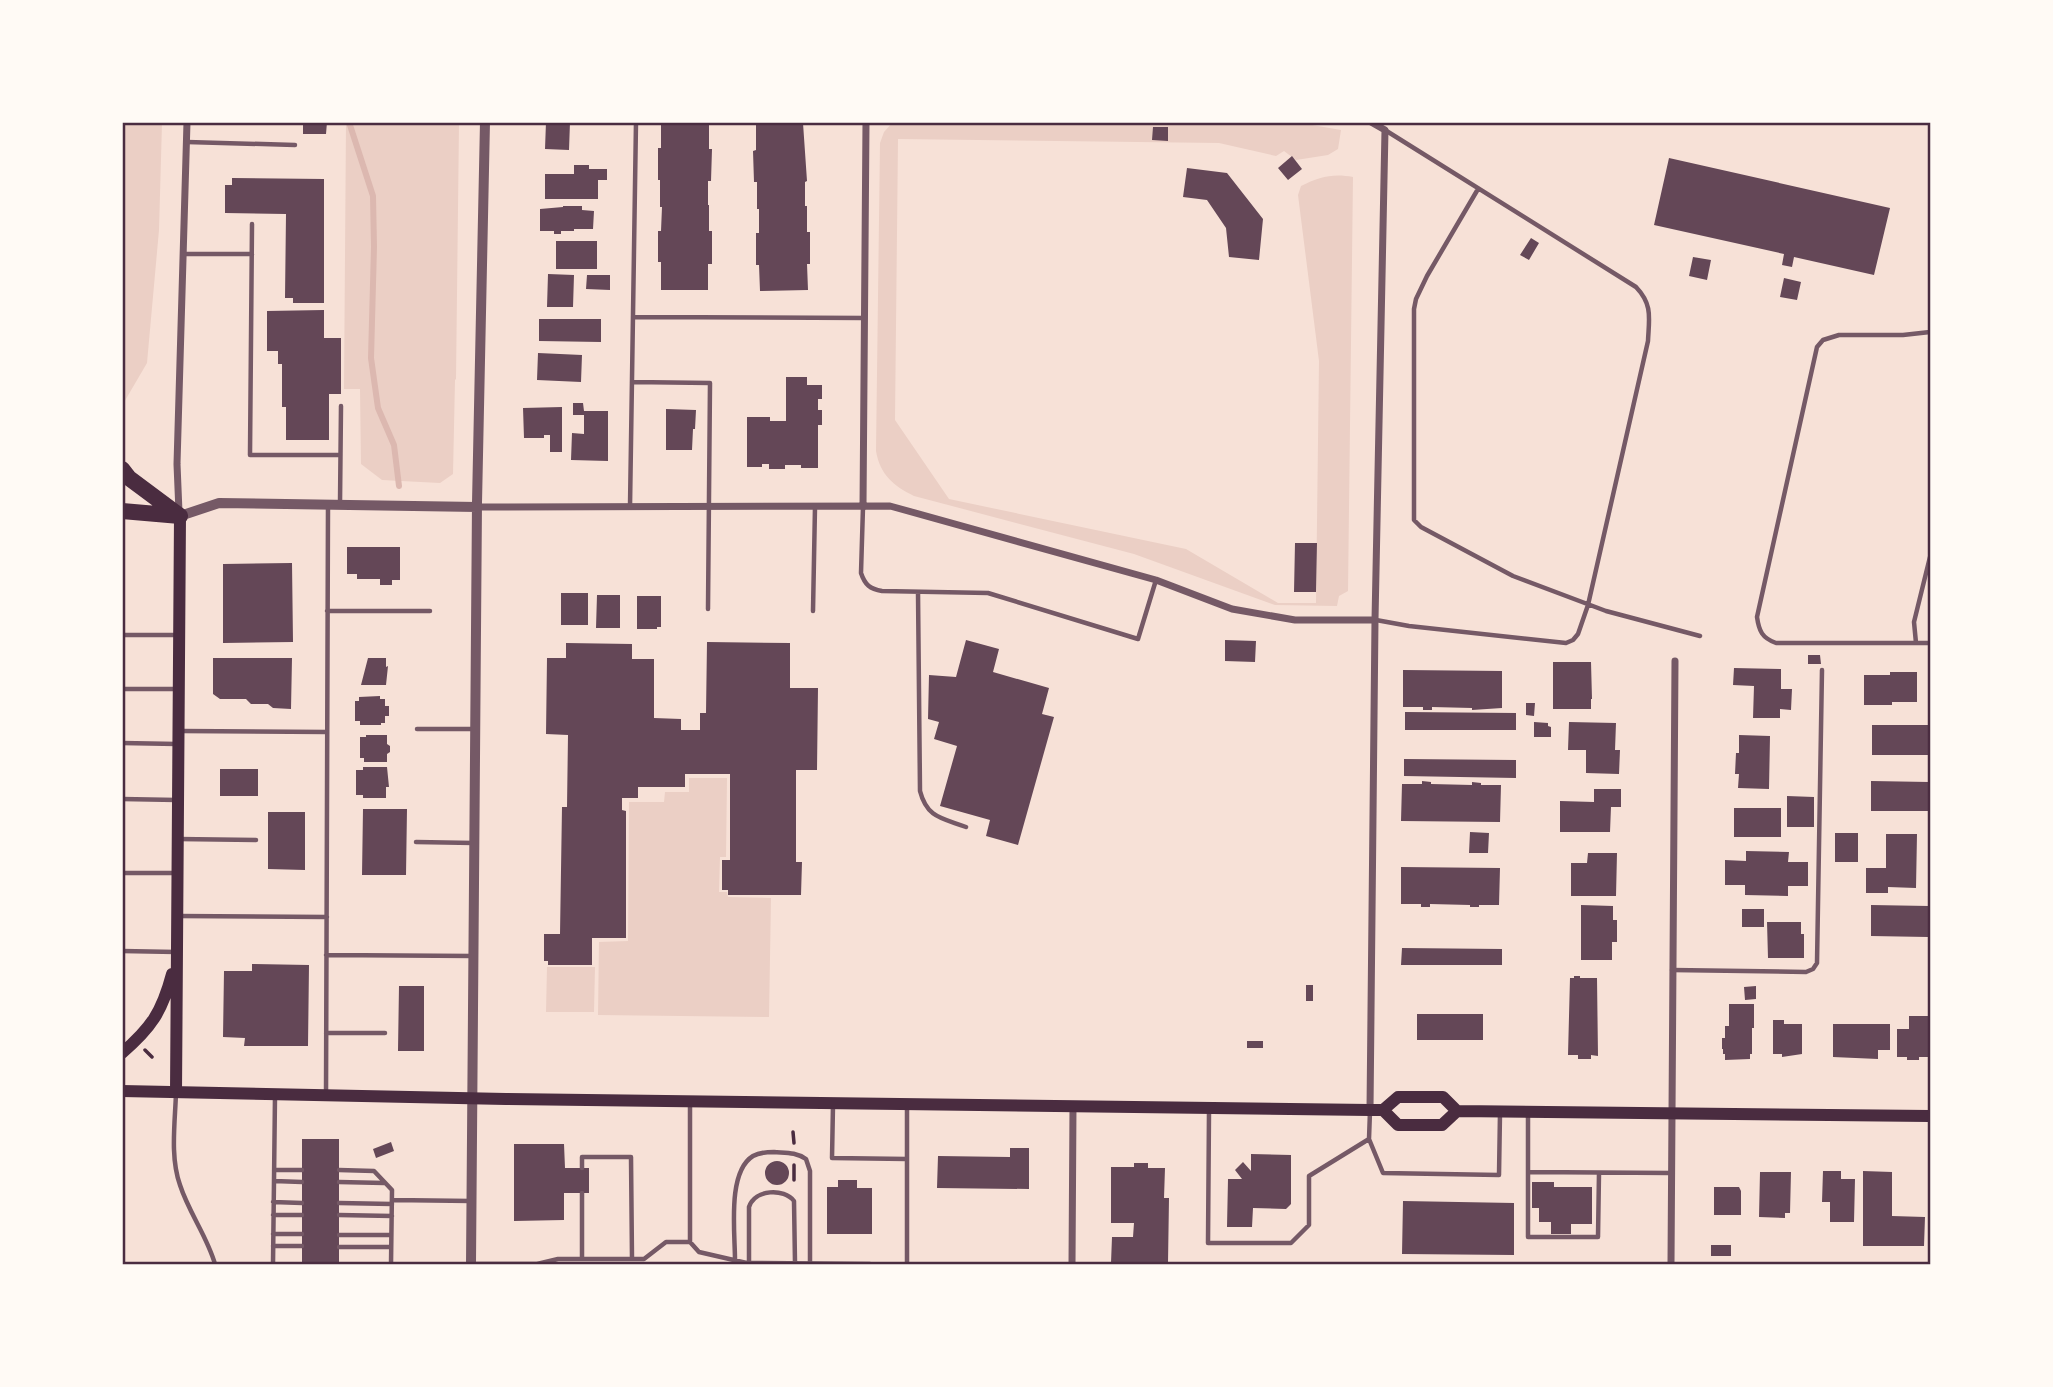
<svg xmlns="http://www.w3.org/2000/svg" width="2053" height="1387" font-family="Merriweather,serif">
	<rect width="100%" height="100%" fill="#f7e1d7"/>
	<!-- green -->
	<path fill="#ebcfc5" d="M123 122 162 123 159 230 147 363 123 404Z
		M1295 122 1341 130 1338 149 1328 155 1296 160 1284 151 1276 156 1219 143 898 139 895 420 949 499 1186 549 1278 603H1316L1319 361 1298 195 1301 186C1319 177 1333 173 1353 177L1348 591 1339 596 1337 606 1275 605 1134 554 914 496C894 486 880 475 876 451L880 143 884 132 892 123Z
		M346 123H459L456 379 455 380 453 474 440 483 382 480 361 464 360 389H344Z
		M689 778H727L726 857H720L719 892H727L728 897 771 898 769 1017 598 1015 599 942 628 941 629 802H664L665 792H689Z
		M547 967H595L594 1012H546Z"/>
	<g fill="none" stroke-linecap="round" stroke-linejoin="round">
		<!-- stream -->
		<path stroke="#dcb8b0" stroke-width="6" d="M349 122 373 196 374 247 371 358 378 408 394 445 399 486"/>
	</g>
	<!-- building -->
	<path fill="#644757" d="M303 122H327L326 134H303Z
		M546 122H570L569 150 545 149Z
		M661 122H709V149H712L711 181H708V205H709V231H712V264H708V290H661V262H658V231H661L662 207H660V180H658V148H661Z
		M803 123 807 181 805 182V206H807V232H810V264H807L808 290 760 291 759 265H756V233H759V209H757V182H754L753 151 756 150V124Z
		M1153 127H1168V141L1152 140Z
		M1292 156 1302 169 1288 180 1278 168Z
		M1669 158 1890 208 1874 275 1794 257 1792 267 1782 265 1784 254 1654 225Z
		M574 165H589V169H607V180H598V199H545V174H574Z
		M1187 168 1227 173 1263 219 1259 260 1229 257 1226 228 1207 200 1183 197Z
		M232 178 324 179V303H293V298H285L286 214 225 213V185H232Z
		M563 206H582V210L594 211 593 229H574V231H561V234H554V231H540V209L563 207Z
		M1531 238 1539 243 1529 260 1520 255Z
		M556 241H597V269H556Z
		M1693 257 1711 260 1707 280 1689 276Z
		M548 274 574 275 573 307H547Z
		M587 275H610V290L586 289Z
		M1784 278 1801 282 1797 300 1780 297Z
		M324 310V338H341V394H329V440H286V407H282V364H278V351H267V311Z
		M539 319H601V342L539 341Z
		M538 353 582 355 581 382 537 380Z
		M786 377H807V385H822V399H818V410H822V425H818V468H801V465H785V469H769V464H762V467H747V417H770V421H786Z
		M573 403H583L584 411H608V461L571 460 572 433 584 434V415H573Z
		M562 407V452H550V435H544V438H524L523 408Z
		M666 409 696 410 695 429H693L692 450H666Z
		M1295 543H1317L1316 592H1294Z
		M347 547H400V580H392V585H380V579H357V574H347Z
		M292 563 293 642 223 643V564Z
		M561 593H588V625H561Z
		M597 595H620V628H596Z
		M637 596H661V627H657V629H637Z
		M966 640 999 649 993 672 1049 688 1042 714 1054 717 1018 845 986 836 990 820 940 806 957 746 934 739 939 722 928 719 929 675 956 677Z
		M1225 640 1256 641 1255 662 1225 661Z
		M707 642 790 643V688H818L817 770H796V862H802L801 895H728V890H722V860H730V774H685V787H638V798H622V810L626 811V938H592V965H548V961H544V934H560L562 807H567L568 735 546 734 547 658H566V643L632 644V659H654V718L681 719V730H700V713H706Z
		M1808 655H1820L1821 664H1808Z
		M213 658H292L291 709 273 708 268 704H251L246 699H220L213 694Z
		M368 658H386V667L388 666 386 685H361Z
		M1553 662H1591L1592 699H1591V709H1553Z
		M1734 668 1781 669V689H1792L1791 710 1780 709V718H1753L1754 686 1733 685Z
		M1403 670 1502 671V708L1472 710V708L1432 707V710H1423V707H1403Z
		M1890 672H1917V702H1892V705H1864V675H1890Z
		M380 696V699H385V706H389V716H385V723H381V725H360V721H355V701H359V697Z
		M1526 703H1535L1534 716 1526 715Z
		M1405 712 1516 713V730H1405Z
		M1534 722 1548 723V726L1551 727V737H1534Z
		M1569 722 1616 723 1615 750H1620L1619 774 1586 773V750H1568Z
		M1872 725H1930V755H1872Z
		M366 735H387V744L390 746V752L387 754V762H364V758H360V737H366Z
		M1739 735 1770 736 1769 789 1738 788 1739 774H1735L1736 753H1739Z
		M1404 759 1516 760V778L1404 776Z
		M363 767H387L389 787H386V798H363V795H356V770H363Z
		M220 769H258V796H220Z
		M1422 781 1431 782V784L1472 785V782L1481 783V785H1501L1500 822 1401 821 1402 784H1422Z
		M1871 781 1929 782V811H1871Z
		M1594 789H1621V807H1611L1610 832H1560V801L1594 802Z
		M1787 796 1814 797V827H1787Z
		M1734 808H1781V837H1734Z
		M363 809H407L406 875H362Z
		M268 812H305V870L268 869Z
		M1470 832 1489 833 1488 853H1469Z
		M1835 833H1858V862H1835Z
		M1886 834H1917L1916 888 1888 887V893H1866V868H1886Z
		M1746 851 1789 852 1788 862H1808V886H1788V896L1745 895V885H1725V860L1746 861Z
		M1588 853H1617L1616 896H1571V863H1587Z
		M1401 867 1500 868 1499 905H1479V907H1470V905L1430 904V907H1421V904H1401Z
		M1581 905 1613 906V920H1617V942H1612V960H1581Z
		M1871 905 1929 906 1928 937 1871 936Z
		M1742 909H1764V927H1742Z
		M1767 922H1801V934H1804V958H1768Z
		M1402 948 1502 949V965H1401Z
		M252 964 309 965 308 1046H244L245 1038 223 1037 224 971H252Z
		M1574 976H1580V978H1597L1598 1056 1591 1055V1059H1578V1055H1568L1570 978H1574Z
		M1306 985H1313V1001H1306Z
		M399 986H424V1051H398Z
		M1756 986V999L1745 1000 1744 987Z
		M1729 1004H1754V1028H1752V1054H1750V1059L1725 1060V1054H1723V1049H1722V1038H1725V1026H1729Z
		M1417 1014H1483V1040H1417Z
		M1909 1016H1928L1929 1057H1919V1060H1907V1057H1897V1029H1909Z
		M1773 1020H1784V1024H1802V1054L1782 1057V1054H1773Z
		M1833 1024H1890V1050H1878V1059L1833 1057Z
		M1247 1041H1263V1048H1247Z
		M302 1139H339V1264H302Z
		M391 1142 394 1151 376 1158 373 1149Z
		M514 1144H564L565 1168H589V1193H564V1220L514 1221Z
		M1010 1148H1029V1189L937 1188 938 1156 1010 1157Z
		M1251 1154 1291 1155V1204L1286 1209 1253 1208 1252 1227H1227L1228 1179H1242L1235 1170 1243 1162 1251 1171Z
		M765 1173a12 12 0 1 1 24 0a12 12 0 1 1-24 0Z
		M1134 1163H1148V1168H1165L1164 1198H1169L1168 1263H1111L1112 1237H1133L1134 1223H1111V1167H1134Z
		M1823 1171H1841V1179H1855L1854 1222H1830V1202H1822Z
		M1863 1171 1892 1172V1216L1925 1217 1924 1246H1863Z
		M1760 1172H1791L1790 1213H1785V1218L1759 1217Z
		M838 1180H857V1188H872V1234H827V1187H838Z
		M1532 1182H1554V1187H1592V1224H1571V1234H1551V1222H1539V1208H1532Z
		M1714 1187H1739L1741 1191V1215H1714Z
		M1403 1201 1514 1203V1255L1402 1254Z
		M1711 1245H1731V1256H1711Z"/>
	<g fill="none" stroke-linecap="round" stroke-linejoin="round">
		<!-- path -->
		<path stroke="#4a2c40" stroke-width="3.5" d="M145 1050 152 1057
			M793 1132 794 1143
			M794 1165V1180"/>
		<!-- service -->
		<path stroke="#755966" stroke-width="4.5" d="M187 142 295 145
			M1478 189 1427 276 1416 299 1414 309V520L1421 527 1513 576 1606 611 1700 636
			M252 224 250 455H340
			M183 254H252
			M633 317 865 318
			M1930 332 1903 335H1839L1823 340 1817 347 1757 617C1759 631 1762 638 1776 643H1930
			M632 382 710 383 708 609
			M340 503 341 406
			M630 507 636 122
			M863 507 861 573C865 585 870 589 882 591L988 593 1138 639 1156 580
			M918 592 920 791C927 818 942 818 966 827
			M327 611H430
			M813 611 815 507
			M1376 620 1409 626 1566 643 1573 640 1578 634 1588 605 1648 341C1649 318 1653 305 1636 287L1385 130
			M122 635H178
			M1916 643 1914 622 1930 557
			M122 689H178
			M417 729H475
			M181 731 327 732
			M122 743 177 744
			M122 799 177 800
			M178 839 256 840
			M416 842 474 843
			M122 873H176
			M178 916 327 917
			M122 951 176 952
			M326 955 473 956
			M1672 970 1806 972 1813 969 1817 963 1822 670
			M326 1033H385
			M176 1093C175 1123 170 1157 180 1185 189 1213 207 1236 215 1264
			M326 1095 328 505
			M690 1105V1242L699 1252 751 1264
			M833 1105 832 1158 907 1159
			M1209 1111 1208 1243H1291L1309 1225V1176L1369 1139
			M1370 1111 1369 1139 1383 1173 1499 1175 1500 1113
			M1528 1113V1172L1670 1173
			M582 1168V1157H631L632 1259
			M274 1170H302
			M339 1170 374 1171 392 1190 391 1264
			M1528 1172V1237H1598L1599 1173
			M274 1181 302 1182
			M339 1182 384 1183
			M582 1193V1259
			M392 1200 471 1201
			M273 1202 302 1203
			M339 1203 392 1204
			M273 1215H302
			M339 1215 392 1216
			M273 1234H302
			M339 1235H391
			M273 1246H302
			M339 1247H391
			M735 1260C735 1232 727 1172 753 1156 760 1152 767 1152 774 1152 786 1153 796 1152 806 1159L810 1171V1264
			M749 1262V1207C755 1189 784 1188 794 1201L795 1263
			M751 1263 870 1264
			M273 1264 275 1096
			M473 1264H537L558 1259H644L666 1242H690
			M907 1264V1105"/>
		<!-- minor -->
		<path stroke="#755966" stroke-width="7" d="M477 507 890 506 1156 580 1232 609 1295 620H1375
			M863 507 866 122
			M179 512 177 464 187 122
			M1370 1110 1375 620 1385 130 1371 122
			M1072 1264 1073 1106
			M1671 1264 1675 661"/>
		<!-- tertiary -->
		<path stroke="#755966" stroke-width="10" d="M180 516 219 503 477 507
			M471 1264 477 503 485 122"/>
		<!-- secondary -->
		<path stroke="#4a2c40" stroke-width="12" d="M122 1053C151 1028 162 1012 172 974
			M122 1091 506 1099 1370 1110H1383L1398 1097H1443L1457 1111
			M176 1092 180 516
			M1383 1110 1398 1125H1442L1457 1111 1930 1116"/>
		<!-- motorway -->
		<path stroke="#4a2c40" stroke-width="16" d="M122 469 129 478 180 516
			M122 511 180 516"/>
	</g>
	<!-- border -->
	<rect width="2053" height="1387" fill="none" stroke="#fffaf5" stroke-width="248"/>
	<rect x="124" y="124" width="1805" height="1139" fill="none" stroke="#4a2c40" stroke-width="2.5"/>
</svg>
